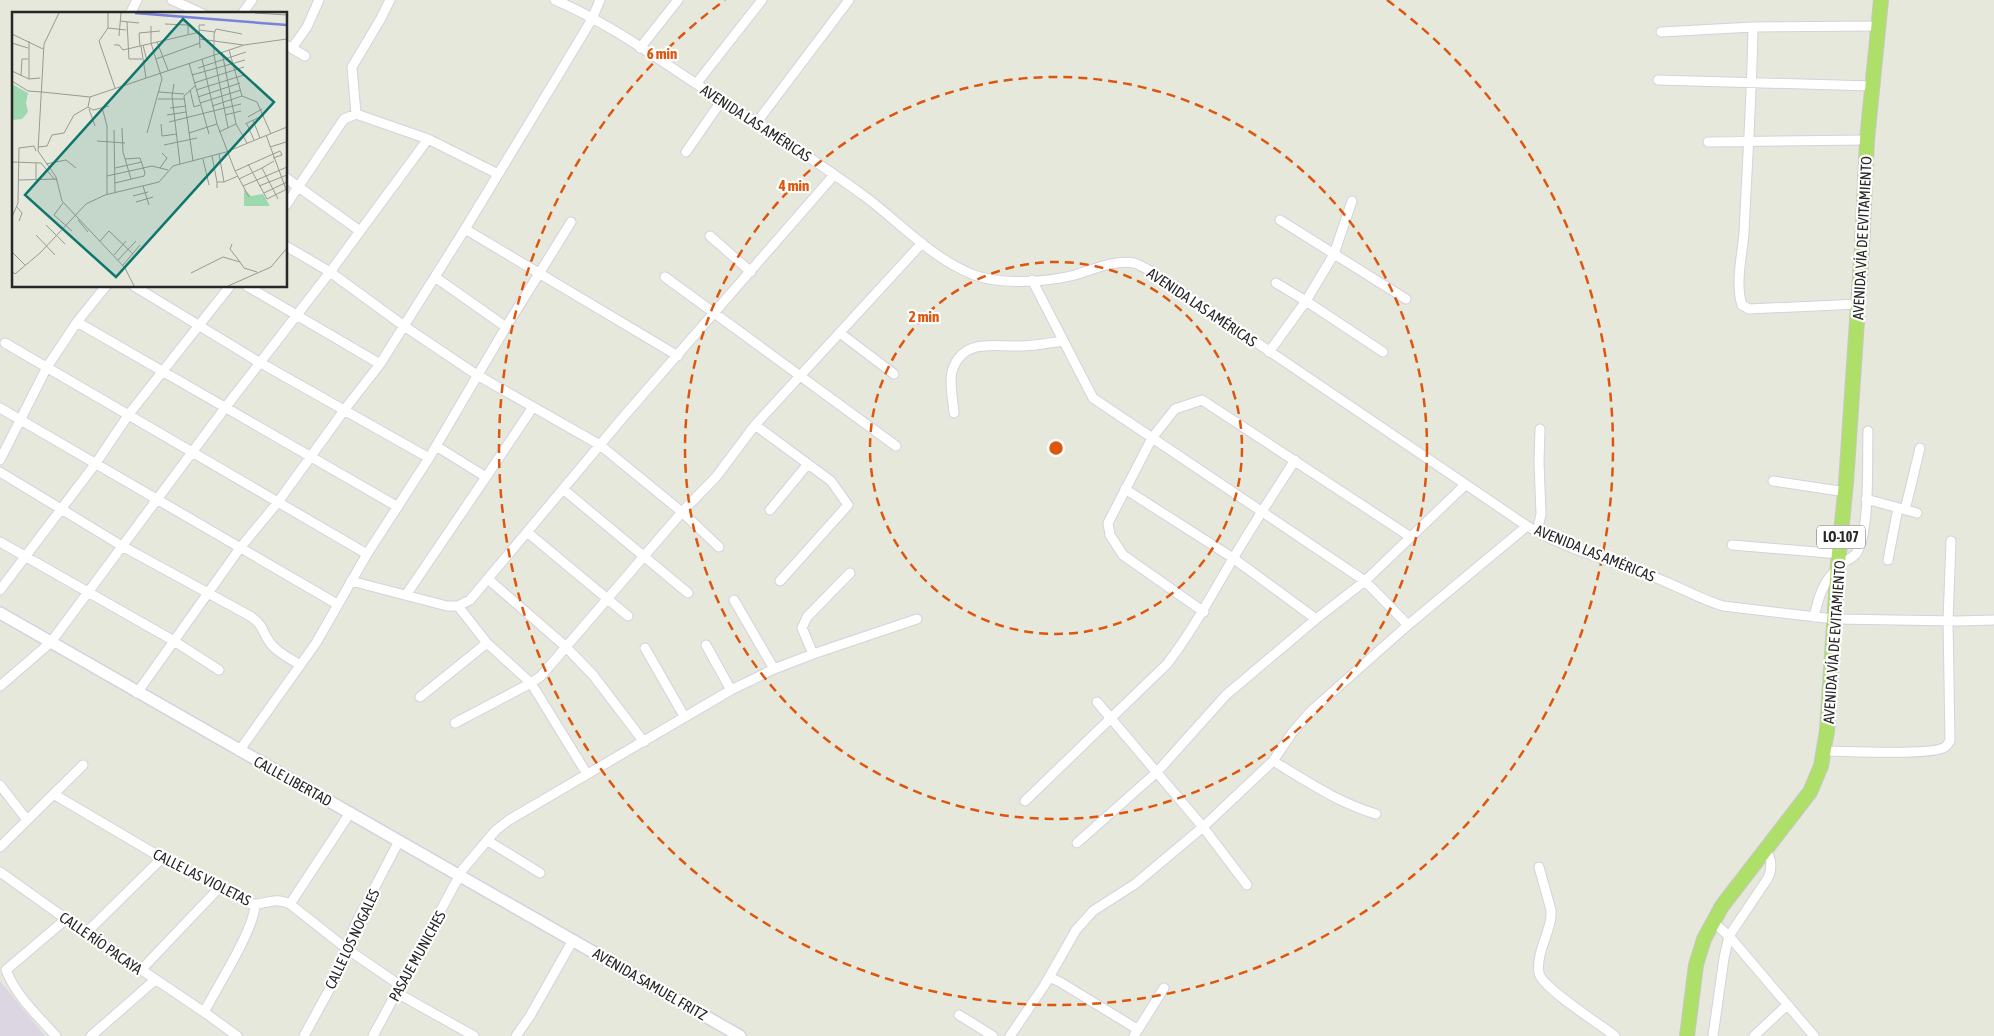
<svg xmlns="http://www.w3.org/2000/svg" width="1994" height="1036" font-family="'Asap Condensed',sans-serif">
	<rect width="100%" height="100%" fill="#e5e8db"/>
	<!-- airport -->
	<path fill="#dbd6e1" d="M0 981 45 1036H0Z"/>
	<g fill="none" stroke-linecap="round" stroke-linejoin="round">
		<defs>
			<path id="street" d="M172 0 203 14
				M555 0C603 20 654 56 698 85 755 122 812 157 867 198 901 224 933 259 974 275 1000 285 1048 282 1075 275 1092 270 1116 259 1134 263 1141 265 1148 270 1154 273L1527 526C1570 552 1620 562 1666 582 1685 590 1703 600 1723 606L1834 619 1957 621 1994 620
				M130 14 137 0
				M242 14 252 0
				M1753 27C1752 96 1747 165 1744 233 1742 256 1735 284 1742 305L1749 309 1858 304
				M1661 32 1753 27 1879 26
				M288 46 305 56
				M292 48 307 27 319 0
				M640 48 678 0
				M1658 80 1872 86
				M696 84 762 0
				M356 114 352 67 380 20 390 0
				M757 122 849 0
				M1708 142 1867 140
				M686 152 722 100
				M286 178 360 231
				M286 205 344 119 356 114 428 139 498 174
				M1280 220 1406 299
				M465 229 678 356
				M710 236 751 272
				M286 246 330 272 404 326 477 375 600 445 682 512 719 547
				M435 277 506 327
				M665 277 896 446
				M1032 280 1093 398 1365 581 1408 625
				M1276 283 1306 301 1383 352
				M134 286 259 362 429 458
				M247 286 380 364
				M77 322 398 507
				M840 333 894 374
				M5 343 367 554
				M1269 352 1306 301 1334 254 1352 201
				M0 408 337 604
				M954 413C953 399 948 378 954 366 966 338 997 347 1020 346 1035 346 1049 343 1063 341
				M755 425 831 481 848 505 780 581
				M0 460 47 367 77 322 106 286
				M0 472 122 546 250 616C266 627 261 632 271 644 278 653 291 659 300 665
				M486 477 533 407
				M1773 481 1846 492
				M563 489 688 593
				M1125 489 1233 558 1316 619
				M1866 499 1917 513
				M770 510 807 465
				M1905 510 1920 448
				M527 532 628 616
				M1537 532 1541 514 1539 462 1540 429
				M0 542 174 641 219 670
				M1732 545 1840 554
				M1888 560 1898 508
				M1838 563C1847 561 1856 557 1859 548 1870 522 1867 461 1868 431
				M488 579 565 646 593 675 644 742
				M351 581 447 606H458L470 600 625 415 834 175
				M0 590 96 463 129 414 230 286
				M406 595 486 477 436 446
				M734 600 774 669
				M458 606 487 643 531 683 587 774
				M1204 612 1123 555 1110 535 1108 523 1152 438 1175 409 1202 400 1409 536
				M1814 617C1818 599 1823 580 1838 569
				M706 645 731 690
				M645 648 684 716
				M813 654 802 628 807 617 850 573
				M0 686 51 642 225 408 330 272 428 139
				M137 693 240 548 278 502 345 409 380 364 465 229 562 69 592 19 600 0
				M420 697 487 643
				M1097 702 1203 827 1247 885
				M455 723 531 683 541 676 682 512 716 477 755 425 922 243
				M239 751 316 643 367 554 429 458 506 327 571 222
				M1824 751C1844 751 1933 756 1945 747 1946 747 1949 742 1950 741L1948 621 1951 541
				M1273 761C1308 782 1337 802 1376 814
				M0 785 27 820
				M55 795 162 858 248 903C264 908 271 895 290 904L347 949 401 986
				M1025 801 1167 664C1193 630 1212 594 1234 557 1253 525 1274 493 1295 460
				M488 841 540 873
				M1077 843 1157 772 1226 695 1316 619 1365 581 1465 485
				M0 847 83 765
				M1539 867 1551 910V917C1549 935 1536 953 1539 973 1541 987 1601 1025 1615 1036
				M0 872 66 919 204 1012 237 1036
				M290 904 350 813
				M1713 922 1729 936 1814 1036
				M86 933 162 858
				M141 970 219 888
				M1049 977 1060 982 1137 1029
				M397 993 474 1036
				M204 1012C217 987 254 930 255 905
				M959 1015 993 1036
				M56 1036C38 1016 16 996 6 970L66 919
				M91 1036 155 980
				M304 1036 336 977 356 923 399 841
				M373 1036 463 869 496 830 509 820 731 690 774 669 813 654 917 619
				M516 1036 530 1016 573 940
				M1010 1036 1044 986 1076 930 1093 911 1135 884 1203 827 1273 761 1292 733 1311 711 1408 625 1527 526
				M1134 1036 1164 988
				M1713 1036 1724 958 1729 936 1768 878C1773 866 1771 860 1766 849
				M1754 1036 1787 1005"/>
			<path id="secondary" d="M0 613 740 1036"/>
			<path id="primary" d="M1687 1036 1696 965 1704 939 1722 906 1810 792 1821 766 1827 731 1838 563 1846 483 1862 247 1867 140 1881 0"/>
		</defs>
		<!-- street casing -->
		<use href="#street" stroke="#d7d0df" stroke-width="11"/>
		<!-- secondary casing -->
		<use href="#secondary" stroke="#d7d0df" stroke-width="14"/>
		<!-- primary casing -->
		<use href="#primary" stroke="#c7c7c7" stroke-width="16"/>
		<!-- street -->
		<use href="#street" stroke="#fff" stroke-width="9"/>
		<!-- secondary -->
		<use href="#secondary" stroke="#fff" stroke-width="11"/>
		<!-- primary -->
		<use href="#primary" stroke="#aedf69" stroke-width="14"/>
	</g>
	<!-- distance rings -->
	<g fill="none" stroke="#de560d" stroke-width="2.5" stroke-dasharray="9 6">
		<circle cx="1056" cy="448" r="186"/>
		<circle cx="1056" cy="448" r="371"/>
		<path d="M1387 0A557 557 0 1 1 725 0"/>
	</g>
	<g text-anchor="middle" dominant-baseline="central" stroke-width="4.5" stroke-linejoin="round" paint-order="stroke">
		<!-- shield labels -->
		<rect fill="#fff" stroke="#686868" stroke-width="1" x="1817" y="525.5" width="48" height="23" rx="4"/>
		<g font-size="14" font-weight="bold" fill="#272727">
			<text x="1841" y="537">LO-107</text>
		</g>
		<!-- street labels -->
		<g font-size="15" fill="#272727" stroke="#fff">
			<text transform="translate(756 123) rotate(33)">AVENIDA LAS AMÉRICAS</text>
			<text transform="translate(1862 238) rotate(-87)">AVENIDA VÍA DE EVITAMIENTO</text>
			<text transform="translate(1202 307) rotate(34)">AVENIDA LAS AMÉRICAS</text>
			<text transform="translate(1595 553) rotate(22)">AVENIDA LAS AMÉRICAS</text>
			<text transform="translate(1834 642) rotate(-86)">AVENIDA VÍA DE EVITAMIENTO</text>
			<text transform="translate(293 781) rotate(29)">CALLE LIBERTAD</text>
			<text transform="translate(202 877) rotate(27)">CALLE LAS VIOLETAS</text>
			<text transform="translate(352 939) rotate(-65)">CALLE LOS NOGALES</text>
			<text transform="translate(101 943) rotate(35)">CALLE RÍO PACAYA</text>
			<text transform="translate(417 956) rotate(-61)">PASAJE MUNICHES</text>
			<text transform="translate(650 984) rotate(30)">AVENIDA SAMUEL FRITZ</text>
		</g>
	</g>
	<!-- overview -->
	<g transform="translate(12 12)">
		<rect width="275" height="275" fill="#e5e8db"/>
		<path d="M0 72 16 81 14 91 16 100 10 107 0 108ZM232 177 239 184 251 182 258 194H232Z" fill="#9dd9af"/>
		<path fill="none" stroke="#7982df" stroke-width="2.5" d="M123 1 275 13"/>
		<path fill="none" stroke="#999b93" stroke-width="1" d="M47 1 32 32 26 139 44 165 50 189 113 256 122 274M96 1V16L87 29 103 76M243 1 275 3M108 9 127 11M115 10 117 47H130M153 12 176 13V22M139 14V31M96 16 114 18M187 18 203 20M0 22 31 37M107 24 109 1M188 27 231 33M17 29V67M145 30 156 58M0 31 16 36M102 33H107L111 38 188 20M131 33 135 49M128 34 127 21 148 19M129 34 134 66M188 36 187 13H193M217 38 230 84M210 40 224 112M144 47 188 31M190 47 205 112 223 159 268 139 270 143 261 146M177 51 197 122M186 56 234 40M0 59 17 67 28 66M180 63 233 48M9 64 10 47H16M0 69 16 79 30 80M182 71 232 55M162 72 160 84 168 152M178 78 182 95 188 93M184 78 232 63M30 80 78 85 232 33 275 27M147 80 172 82M186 85 228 71M146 87H173M188 91 229 78M200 94 230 84 245 90 259 122M76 95 81 98 97 94M90 95 95 114V182M158 96 174 94M77 97 83 114M155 103 174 100M213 103 229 99M236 105 250 97M241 108 248 126M157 110 229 92M149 112 150 124 165 122M224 112 235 131M233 112 252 103M235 112 242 128M110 116 111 140 119 167M216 116 202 43V22L204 17 230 22M102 118 103 180M207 120 224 112M135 121 150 67 139 31M177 121 205 112M254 123 275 180M85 129 113 131M152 133 185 126M26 135 35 134 40 123 52 121 62 103 76 95 78 85M258 135 274 130M200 144 205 170M191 147 197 173M181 149 172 84 183 74M262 149 250 156 266 187M0 150 29 151M29 151 43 168M34 152 54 148 64 156M236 152 255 187 275 177M103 156 130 150M148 156 155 146 150 141M223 159 237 185M95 164 140 154 156 158M24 167V151M227 167 250 156M7 168 45 167M212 170 226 164M103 171 132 164 133 161 128 146 113 147M131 174 137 193M231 174 275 155M247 174 275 163M205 176V170H212L207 142M252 181 275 170M121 184 136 180M124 190 141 185M51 191 42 203 60 219M5 195 10 201 7 209M0 205 6 191 7 136 22 134 24 139M66 208 76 220M34 213 53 232M24 223 43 243M88 229 97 219 121 242M220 232 218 237 228 250M0 240 13 253M102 243 114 229M106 248 124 229M111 253 128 233M0 259 3 262 28 241 74 192 93 183 147 170 161 154 214 140 275 115M179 261 211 245 228 250 232 256 245 260M216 274 259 255 275 236"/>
		<path fill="#0f766e" fill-opacity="0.15" stroke="#0f766e" stroke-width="2.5" d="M171 7 262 90 104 265 13 183Z"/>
		<rect width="275" height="275" fill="none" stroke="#272727" stroke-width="2.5"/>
	</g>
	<circle cx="1056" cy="448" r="8" fill="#de560d" stroke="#fff" stroke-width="2.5"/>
	<g font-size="15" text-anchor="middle" font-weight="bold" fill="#de560d" stroke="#fff" stroke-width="4.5" stroke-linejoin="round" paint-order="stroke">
		<text x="662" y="59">6 min</text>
		<text x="794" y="191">4 min</text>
		<text x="924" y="322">2 min</text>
	</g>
</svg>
